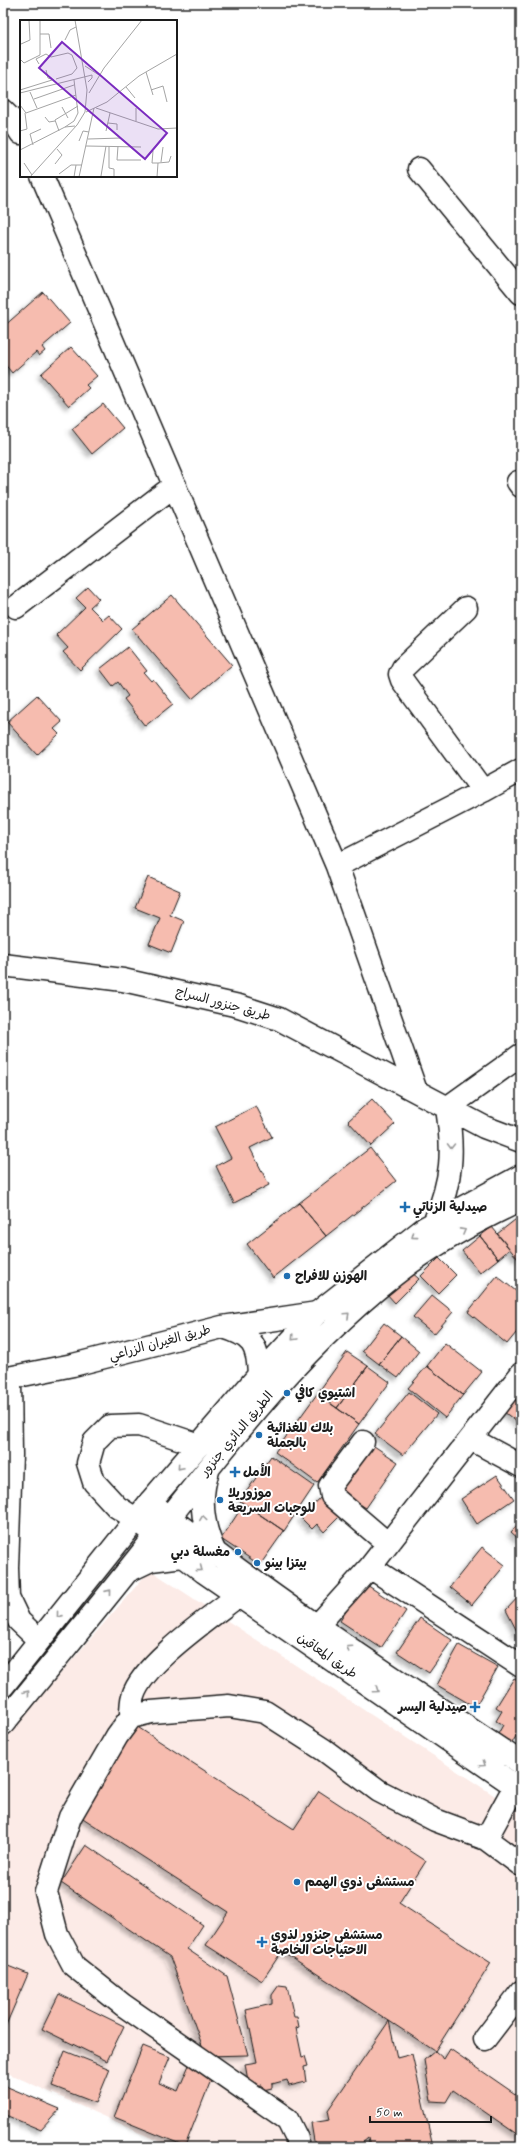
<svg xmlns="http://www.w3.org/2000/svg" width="524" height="2150" font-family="Mynerve,'Playpen Sans Arabic',sans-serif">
	<defs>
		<filter id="shadow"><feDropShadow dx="-3.5" dy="3.5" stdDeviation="2" flood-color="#0004"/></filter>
	</defs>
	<rect width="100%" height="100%" fill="#fff"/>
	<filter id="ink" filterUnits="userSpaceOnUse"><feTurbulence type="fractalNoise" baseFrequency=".025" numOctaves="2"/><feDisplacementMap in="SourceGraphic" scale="8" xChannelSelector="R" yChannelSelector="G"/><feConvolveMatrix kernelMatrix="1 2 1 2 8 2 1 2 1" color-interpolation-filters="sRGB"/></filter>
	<g filter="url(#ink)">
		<!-- built -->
		<path fill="#fcebe7" d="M150 1570 521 1813V2147H171L3 2071V1740Z"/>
		<!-- building -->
		<path fill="#f6bcaf" stroke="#1c1c1c" filter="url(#shadow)" d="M43 292 70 323 42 347 45 351 39 356 36 352 12 373 3 362V327Z
			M71 347 97 376 86 385 89 388 69 406 41 374Z
			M103 404 123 428 92 454 72 429Z
			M88 587 99 599 90 607 103 620 109 615 122 629 80 670 63 652 68 648 56 635 85 607 76 598Z
			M172 595 232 665 192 699 132 629Z
			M128 647 147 671 144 673 151 681 153 679 173 704 145 726 124 699 128 696 118 682 113 686 100 669Z
			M37 695 62 722 54 729 59 734 37 755 7 722Z
			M148 877 180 891 170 915 184 921 171 953 149 944 160 918 135 908Z
			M372 1099 395 1124 371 1146 348 1121Z
			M256 1106 272 1137 250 1148 269 1185 234 1203 216 1166 231 1158 215 1127Z
			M370 1148 396 1181 326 1236 299 1203Z
			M299 1203 326 1236 273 1278 247 1244Z
			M520 1216 521 1257 518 1259 497 1234Z
			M492 1227 510 1249 498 1259 480 1236Z
			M480 1236 498 1259 480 1273 462 1251Z
			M439 1258 456 1275 438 1293 421 1276Z
			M409 1270 419 1279 395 1303 386 1293Z
			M497 1276 521 1295V1327L507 1344 468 1312Z
			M432 1295 453 1312 434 1334 413 1317Z
			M384 1323 401 1336 379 1364 362 1351Z
			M401 1336 419 1351 398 1378 379 1364Z
			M445 1343 482 1372 463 1395 427 1366Z
			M347 1352 368 1366 337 1408 317 1394Z
			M368 1366 390 1382 359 1424 337 1408Z
			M427 1366 463 1395 445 1418 408 1388Z
			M521 1389V1425L504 1412Z
			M409 1392 437 1414 403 1455 375 1434Z
			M317 1394 359 1424 317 1483 275 1452Z
			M365 1440 398 1462 366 1508 333 1487Z
			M271 1456 314 1486 284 1531 240 1501Z
			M497 1475 514 1499 477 1524 461 1499Z
			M323 1495 342 1514 324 1532 317 1524 312 1529 301 1518Z
			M244 1504 284 1531 260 1565 221 1539Z
			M521 1521V1541L511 1532Z
			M482 1547 505 1565 472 1605 450 1587Z
			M364 1583 406 1611 381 1648 340 1621Z
			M521 1594V1639L506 1610Z
			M420 1618 452 1640 429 1673 397 1652Z
			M459 1645 498 1667 475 1707 437 1685Z
			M514 1678 521 1682V1728L512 1743 498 1734 503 1725 496 1721 502 1711 496 1707Z
			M133 1724 294 1829 319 1791 426 1861 399 1903 491 1963 435 2051 282 1951 262 1981 206 1945 228 1912 75 1813Z
			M521 1728V1740L516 1736Z
			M86 1845 203 1925 187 1949 227 1976 248 2055 206 2056 170 1957 61 1883Z
			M3 1964 28 1974 3 2032Z
			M279 1985 287 1986 294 2017H297L299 2027 296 2028 302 2057 305 2056 308 2066 304 2067 306 2082 289 2086 287 2080 272 2084V2088L263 2090 262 2085 249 2086 245 2064 257 2062 246 2010 272 2004V1995Z
			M59 1994 124 2026 107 2061 42 2029Z
			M389 2021 397 2058 412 2054 433 2147H370L368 2138 361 2144V2147H315L311 2123 330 2120 328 2110Z
			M143 2046 170 2057 159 2083 178 2091 189 2065 213 2075 185 2146 114 2117Z
			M450 2049 521 2098V2137L453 2090 446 2102 431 2101 424 2060 435 2051 444 2059Z
			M65 2051 110 2069 96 2103 52 2086Z
			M3 2085 60 2109 41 2130 3 2114Z"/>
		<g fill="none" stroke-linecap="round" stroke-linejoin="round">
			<defs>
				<path id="minor" d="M3 111 14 122 21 133
					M419 169 521 293
					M42 176 337 866 416 1091
					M518 482 521 486
					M16 607 175 485
					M466 608 403 668 400 674 402 680 483 791
					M337 866 483 791 521 770
					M3 965 123 980 239 1006 279 1019 484 1127 521 1141
					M447 1108 521 1055
					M435 1221C452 1179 454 1153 447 1108
					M223 1327C253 1336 258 1345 259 1375
					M10 1378 11 1455 7 1568 8 1598 19 1621 39 1640
					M3 1379 73 1365 222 1327 317 1313
					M471 1439 521 1466
					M363 1442 330 1486 332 1496 388 1544
					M199 1445 139 1425 110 1426 94 1442 88 1463 94 1482 117 1507 136 1519 204 1572 521 1790
					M150 1502C268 1597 395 1679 521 1763
					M370 1567 521 1666
					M317 1626 370 1567 521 1374
					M131 1717C131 1710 131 1702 133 1696 143 1663 211 1617 239 1595
					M515 1786 486 1839 521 1865
					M485 2039 521 1992
					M297 2147V2139L287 2119 123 2005 74 1966 57 1934 46 1892 70 1817 117 1736 131 1717 151 1712 229 1706 265 1712 324 1750 379 1791 435 1820 486 1839"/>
				<path id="major" d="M208 1471C198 1500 203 1528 216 1555
					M128 1571 151 1560 183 1556
					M3 1686 150 1502 259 1375 317 1313 425 1228 521 1176
					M3 1724C54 1661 106 1599 156 1535 232 1437 310 1337 410 1263 444 1238 483 1218 521 1200"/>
			</defs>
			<!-- minor casing -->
			<use href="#minor" stroke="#1c1c1c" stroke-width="25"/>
			<!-- major casing -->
			<use href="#major" stroke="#1c1c1c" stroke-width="25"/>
			<!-- minor -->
			<use href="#minor" stroke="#fff" stroke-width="22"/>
			<!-- major -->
			<use href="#major" stroke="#fff" stroke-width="22"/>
		</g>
		<!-- one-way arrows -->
		<defs><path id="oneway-chevron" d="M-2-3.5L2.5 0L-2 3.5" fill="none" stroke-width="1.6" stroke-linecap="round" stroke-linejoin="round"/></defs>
		<g stroke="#999">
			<use href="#oneway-chevron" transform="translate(451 1146) rotate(91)"/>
			<use href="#oneway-chevron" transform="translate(463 1231) rotate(-29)"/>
			<use href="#oneway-chevron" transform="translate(414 1236) rotate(143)"/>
			<use href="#oneway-chevron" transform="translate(347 1315) rotate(-43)"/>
			<use href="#oneway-chevron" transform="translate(294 1338) rotate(133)"/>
			<use href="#oneway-chevron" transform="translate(180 1467) rotate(131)"/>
			<use href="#oneway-chevron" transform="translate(203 1518) rotate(-98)"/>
			<use href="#oneway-chevron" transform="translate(200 1569) rotate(37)"/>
			<use href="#oneway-chevron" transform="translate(109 1592) rotate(-51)"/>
			<use href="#oneway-chevron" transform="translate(59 1615) rotate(129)"/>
			<use href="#oneway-chevron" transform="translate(349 1648) rotate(-146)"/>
			<use href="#oneway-chevron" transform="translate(376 1690) rotate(35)"/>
			<use href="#oneway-chevron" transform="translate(27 1693) rotate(-51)"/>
			<use href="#oneway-chevron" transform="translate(483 1764) rotate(35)"/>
		</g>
	</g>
	<!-- markers -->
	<g fill="#1f6fb2" stroke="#fff" stroke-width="1.5">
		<path d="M403 1201h4v4h4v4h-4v4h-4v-4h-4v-4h4z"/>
		<circle cx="287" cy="1276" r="4"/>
		<circle cx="287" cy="1393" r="4"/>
		<circle cx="259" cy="1435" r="4"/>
		<path d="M233 1466h4v4h4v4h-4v4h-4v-4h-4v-4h4z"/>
		<circle cx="220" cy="1500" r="4"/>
		<circle cx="238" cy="1552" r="4"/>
		<circle cx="257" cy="1563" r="4"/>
		<path d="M473 1701h4v4h4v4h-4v4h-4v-4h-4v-4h4z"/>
		<circle cx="297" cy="1882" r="4"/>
		<path d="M260 1936h4v4h4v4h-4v4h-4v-4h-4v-4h4z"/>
	</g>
	<g text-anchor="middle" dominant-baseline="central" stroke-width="4" stroke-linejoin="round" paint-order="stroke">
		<!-- street labels -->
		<g font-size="13" fill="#1c1c1c" stroke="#fff">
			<text transform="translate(223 1004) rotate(15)">طريق جنزور السراج</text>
			<text transform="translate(160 1343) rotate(-15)">طريق الغيران الزراعي</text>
			<text transform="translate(237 1434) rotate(-50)">الطريق الدائري جنزور</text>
			<text transform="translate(327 1656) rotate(35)">طريق المعاقين</text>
		</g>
		<!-- poi labels -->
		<g font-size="13" font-weight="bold" fill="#1c1c1c" stroke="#fff" text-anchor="start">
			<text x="413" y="1207">صيدلية الزناتي</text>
			<text x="295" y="1276">الهوزن للافراح</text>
			<text x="295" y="1393">اشتيوي كافي</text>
			<text x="267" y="1428">بلاك للغذائية<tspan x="267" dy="15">بالجملة</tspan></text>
			<text x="243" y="1472">الأمل</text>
			<text x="228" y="1493">موزوريلا<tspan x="228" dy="15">للوجبات السريعة</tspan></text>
			<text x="230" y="1552" text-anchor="end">مغسلة دبي</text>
			<text x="265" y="1563">بيتزا بينو</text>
			<text x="467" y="1707" text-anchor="end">صيدلية اليسر</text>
			<text x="305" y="1882">مستشفى ذوي الهمم</text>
			<text x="271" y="1935">مستشفي جنزور لذوي<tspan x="271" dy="15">الاحتياجات الخاصة</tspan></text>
		</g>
	</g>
	<!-- overview -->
	<g transform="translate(20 20)">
		<rect width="157" height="157" fill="#fff"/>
		<path fill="none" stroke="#a4a4a4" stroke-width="1" d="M20 0V14H29L31 28M45 20 50 10 56 7M1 24 10 20 9 0M0 39 4 43 20 35V14M19 44 16 39 26 34 31 37 48 33 52 35 57 48 52 54 36 59M65 46 79 55M26 50 28 58 34 60M126 52 133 75M106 67 115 78M0 70 32 60M131 70 143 66 147 82M10 72 17 88M0 73 72 55V58L68 62M69 73 84 48 122 0M14 79 54 65M0 85 6 93 56 75M42 87 48 98M76 88 138 109 157 108M66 92 87 82 119 56 157 34M25 97 29 102 35 101M116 101V88M88 103 97 104V110M45 107 54 101 58 93 54 60M0 111 7 109 5 93M39 111 35 100 58 86M86 111 90 93M68 119 101 118M59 121 63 111 69 112M13 125 10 114 21 109M66 126 121 127M89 126V148L94 149V157M98 126 97 140H121M0 130 45 107 55 106M133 131 132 143H138L137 157M141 142 143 127M4 143 12 155M138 143 149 142 151 136M35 144 42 135 37 129M39 154 51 145H62M81 156 86 126M10 157 57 105 65 92 67 70 55 0M54 157 56 145M59 157 74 88"/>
		<path fill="#7b2cbf" fill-opacity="0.15" stroke="#7b2cbf" stroke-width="2" d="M42 22 147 113 125 139 19 48Z"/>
		<rect width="157" height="157" fill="none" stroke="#1c1c1c" stroke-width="2"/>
	</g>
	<!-- margin -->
	<rect width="524" height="2150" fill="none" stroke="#fff" stroke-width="16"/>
	<rect x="8" y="8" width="508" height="2134" fill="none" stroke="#1c1c1c" stroke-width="1.5" filter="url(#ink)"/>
	<!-- scale -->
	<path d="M370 2116v6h121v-6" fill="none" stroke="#1c1c1c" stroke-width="2"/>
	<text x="376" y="2116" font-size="12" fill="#1c1c1c" stroke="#ffffff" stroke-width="3" paint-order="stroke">50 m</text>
</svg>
